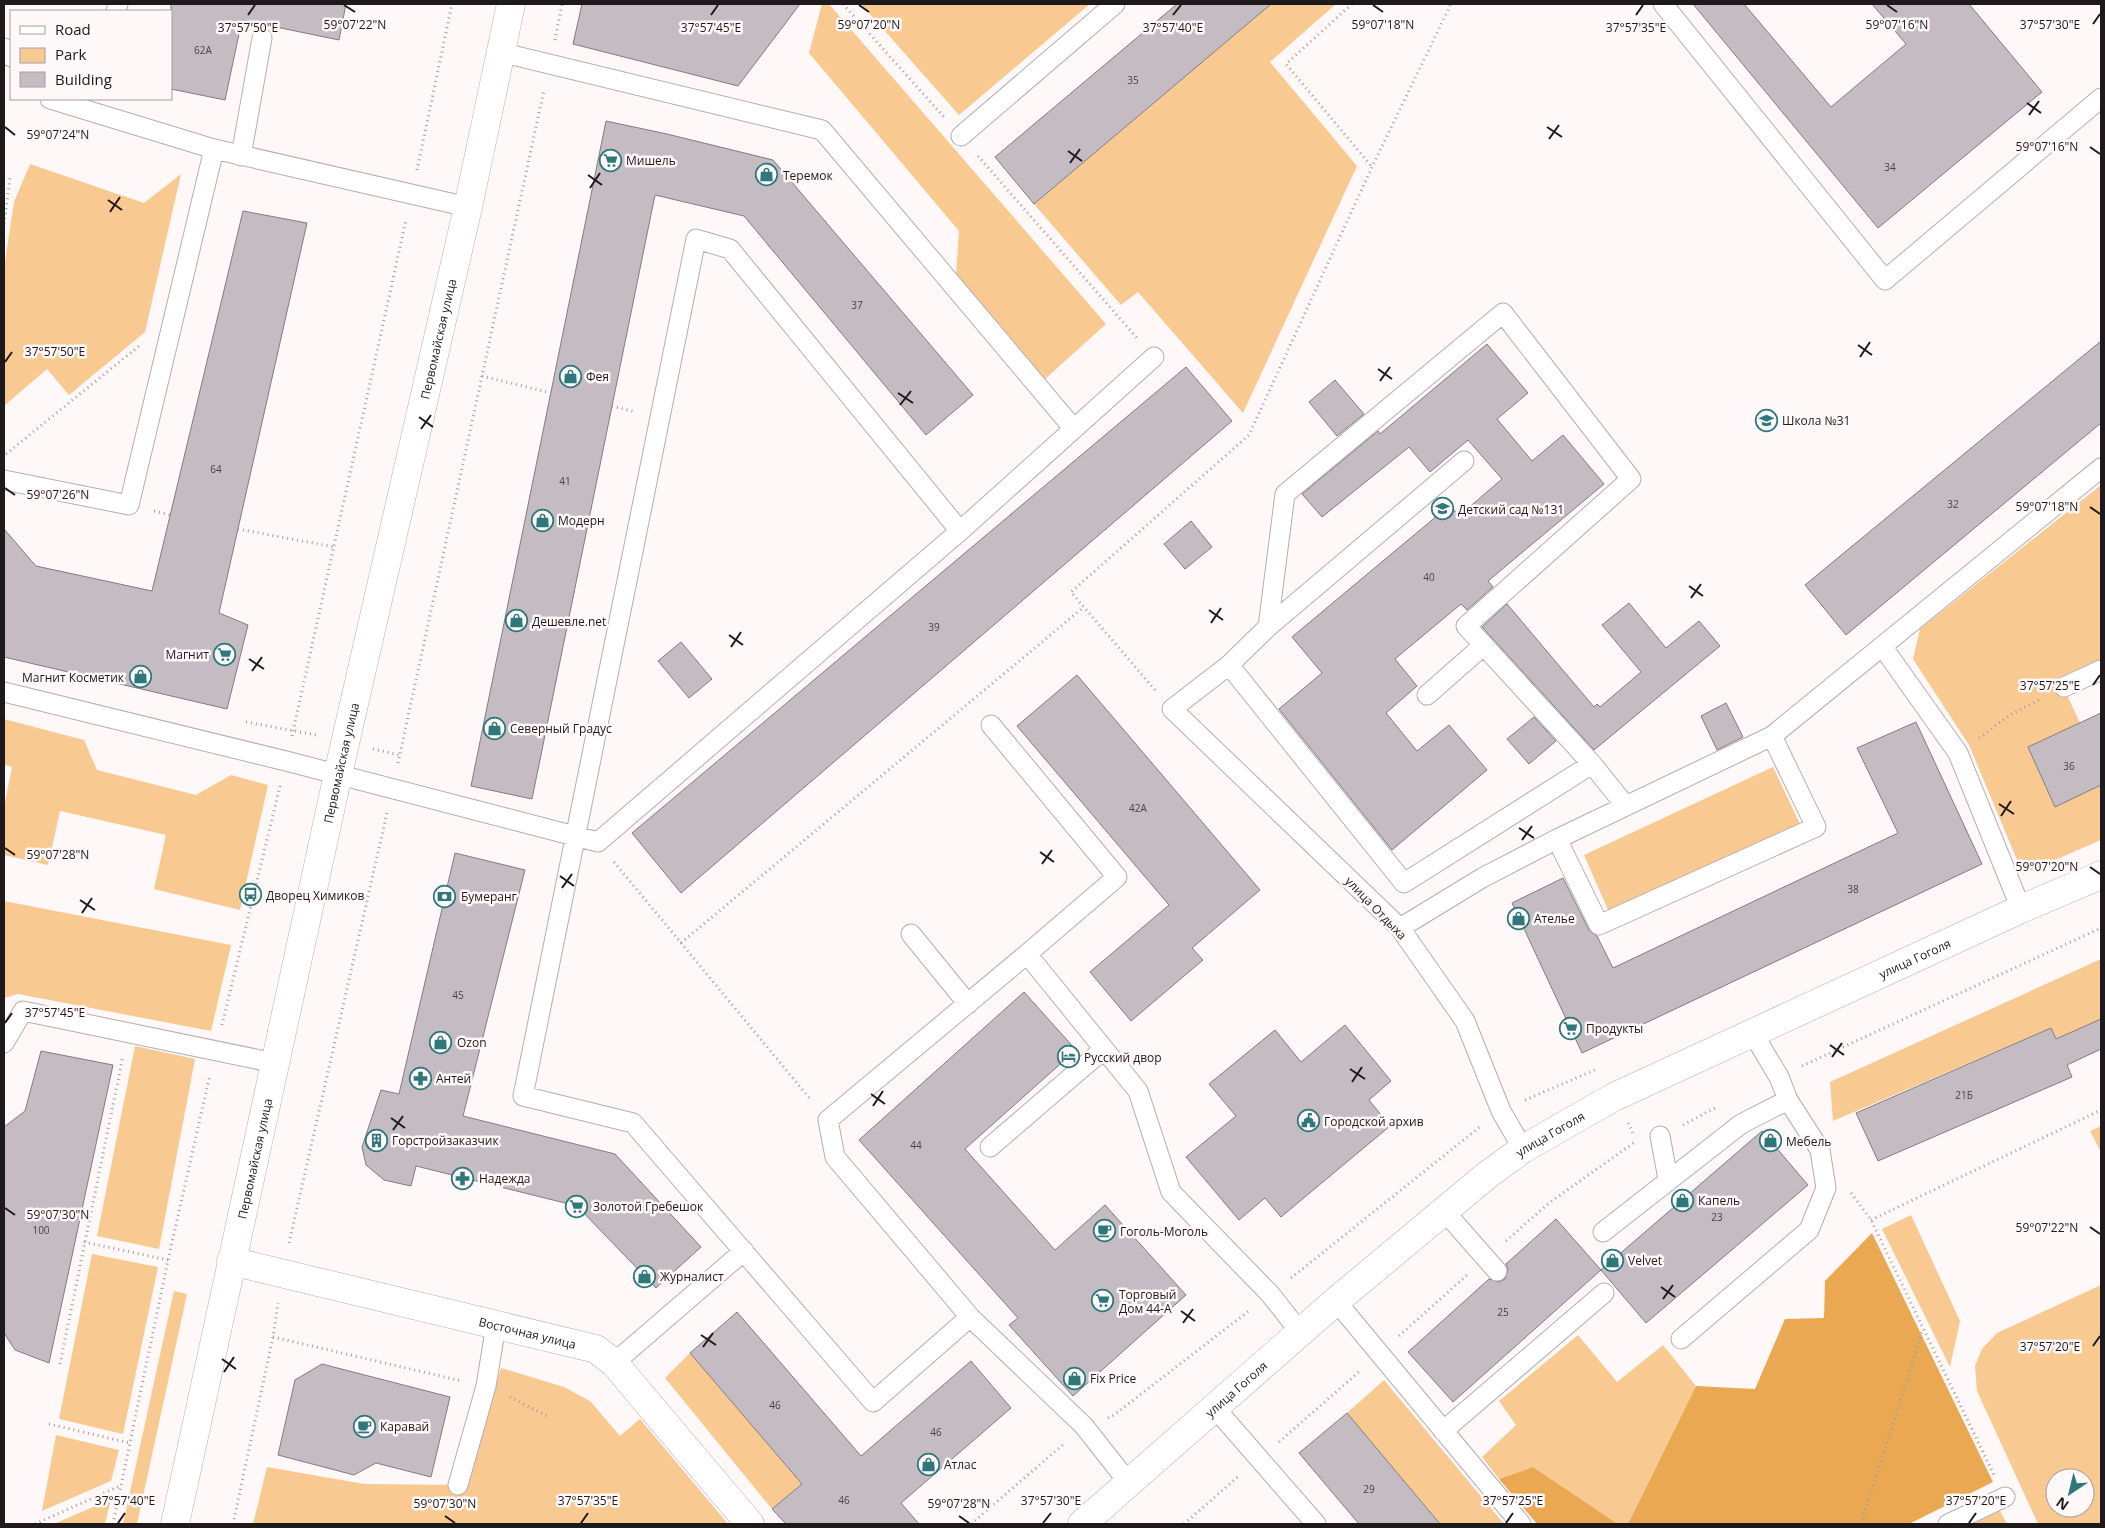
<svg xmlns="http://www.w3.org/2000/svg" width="2105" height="1528" font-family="'Open Sans',sans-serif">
	<rect width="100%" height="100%" fill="#fef8f9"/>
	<!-- green -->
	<path fill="#f8ca92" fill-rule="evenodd" d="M822 4H829L1106 324 1044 380 956 274 959 231 809 53Z
		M861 4H1090L959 115Z
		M1271 4H1336L1270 62 1357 166 1243 413 1138 292 1121 305 1034 204Z
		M30 164 144 203 181 174 145 332 69 395 47 369 4 406V268L14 202Z
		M2101 485V659L2059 678 2080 723 2028 747 2055 806 2101 785V840L2023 874 1969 745 1913 659 1920 629Z
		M4 719 84 740 97 770 196 795 231 775 268 785 240 910 154 889 166 835 60 811 48 865 4 855V807L12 767 4 765Z
		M1773 767 1800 824 1608 910 1584 855Z
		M4 901 231 945 211 1031 18 994 4 998Z
		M2101 959V1019L2056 1039 2051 1028 1833 1121 1830 1082Z
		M135 1046 195 1059 159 1249 97 1236Z
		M2101 1126V1152L2090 1131Z
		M1911 1215 1960 1321 1950 1367 1882 1229Z
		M92 1254 158 1267 123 1434 59 1419Z
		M2101 1285V1524H2038L1977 1391 1975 1366 1982 1349 1997 1333ZM2055 1478H2085V1508H2055Z
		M174 1291 187 1294 137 1524H123Z
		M1578 1335 1617 1382 1663 1345 1696 1386 1628 1524H1618L1533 1467 1499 1479 1482 1457 1516 1425 1499 1401Z
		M690 1353 802 1484 772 1509 665 1378Z
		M501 1368 564 1387 590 1401 620 1436 640 1419 728 1524H253L267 1467 364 1484 464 1485Z
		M1384 1380 1504 1524H1440L1347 1413Z
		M56 1435 119 1450 111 1481 42 1511Z
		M111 1499 105 1524H54Z
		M2000 1511 2007 1524H1972Z"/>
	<!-- forest -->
	<path fill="#e9a851" d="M1872 1233 1993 1482 1909 1524H1628L1696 1386 1755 1389 1785 1319 1824 1318 1825 1281Z
		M1533 1467 1618 1524H1537L1499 1479Z"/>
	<!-- building -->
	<path fill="#c4bcc2" stroke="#827b80" d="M171 4H346L339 40 242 20 225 100 171 89Z
		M582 4H800L738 86 573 44Z
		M1177 4H1271L1034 204 995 157Z
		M1693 4H1744L1831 107 1906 44 1872 4H1969L2042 92 1878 228Z
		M606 121 667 134 773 160 973 395 926 435 744 216 655 195 532 799 471 786Z
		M243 211 307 223 219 613 248 625 227 709 4 657V529L36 566 152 591Z
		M2101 341V423L1846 635 1805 585Z
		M1487 344 1528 393 1497 419 1532 461 1563 435 1604 484 1488 581 1493 587 1467 610 1461 604 1395 659 1417 686 1386 713 1417 751 1449 725 1487 770 1392 850 1279 709 1322 673 1292 637 1450 505 1459 516 1502 479 1468 440 1430 472 1409 447 1322 517 1302 494 1378 431 1380 434Z
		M1186 367 1232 421 681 893 632 833Z
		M1335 380 1364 414 1337 436 1309 402Z
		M1191 521 1212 547 1185 569 1164 544Z
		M1629 603 1666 648 1699 621 1720 646 1594 750 1482 627 1507 604 1594 707 1597 704 1600 707 1641 672 1602 625Z
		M681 642 712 679 689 698 658 661Z
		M1077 675 1260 890 1192 948 1203 960 1131 1021 1090 972 1169 905 1017 726Z
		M1726 703 1743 737 1717 750 1701 716Z
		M2101 713V785L2055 807 2028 747Z
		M1534 717 1556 741 1529 764 1507 739Z
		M1916 722 1982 864 1582 1053 1512 903 1563 878 1589 930 1597 936 1613 968 1898 833 1857 748Z
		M455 853 525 870 463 1116 615 1154 701 1247 656 1288 577 1206 416 1166 411 1186 384 1180 366 1165 362 1147 381 1090 399 1094Z
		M1024 992 1076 1050 965 1149 1055 1250 1105 1205 1186 1295 1073 1396 1009 1325 1018 1318 859 1140Z
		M2101 1019V1049L2067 1065 2072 1077 1878 1161 1856 1113 2051 1028 2056 1039Z
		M1345 1025 1391 1081 1369 1100 1390 1126 1281 1217 1265 1198 1239 1220 1186 1157 1236 1116 1209 1084 1275 1030 1301 1062Z
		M41 1051 113 1065 49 1363 15 1350 4 1333V1127L25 1111Z
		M1762 1131 1808 1185 1646 1323 1601 1270Z
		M1556 1219 1601 1270 1453 1402 1408 1352 1489 1279 1499 1282 1505 1279 1508 1269 1506 1264Z
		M737 1312 861 1456 971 1361 1011 1408 901 1503 919 1524H786L772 1509 802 1484 690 1353Z
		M322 1364 450 1397 431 1477 376 1463 354 1475 278 1455 295 1380Z
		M1347 1413 1440 1524H1359L1299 1453Z"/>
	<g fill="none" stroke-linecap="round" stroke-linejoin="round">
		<defs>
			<path id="service" d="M1663 4 1885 280 2101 98
				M116 11 118 4
				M4 48 11 57
				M500 52 822 130 1074 429
				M50 99 214 149
				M961 136 1115 4
				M241 156 262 38
				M1464 461 1268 627 1285 494 1503 313 1631 479 1466 626 1592 764 1625 805
				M4 480 129 505 214 149 468 207
				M960 531 730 249 696 239 523 1096 633 1123 873 1402 970 1317 1084 1426 1128 1482
				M1882 646 1958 753 2021 909
				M1229 665 1268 627
				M2064 687 2101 670
				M4 692 286 761 598 842 960 531 1154 357
				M1427 695 1484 645
				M991 725 1117 877 1027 954
				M1557 839 1772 736
				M1400 928 1482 878 1557 839 1599 925 1816 827 1772 736 2101 468
				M911 934 968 1004
				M4 1043 23 1011 275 1063
				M1660 1136 1668 1179
				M990 1147 1104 1049
				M1523 1149 1501 1111 1465 1021 1400 928 1172 709 1229 665 1404 883 1592 764
				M1445 1212 1497 1271
				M1603 1232 1741 1124 1788 1100
				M1336 1301 1521 1524
				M970 1317 835 1157 828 1120 1027 954 1138 1091 1171 1192 1270 1294 1300 1332
				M1681 1339 1809 1230 1826 1188 1820 1150 1788 1100 1779 1077 1752 1032
				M614 1363 744 1251
				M1215 1408 1316 1524
				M1443 1431 1604 1293
				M458 1485 486 1386 496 1325
				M1948 1524 2005 1497"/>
			<g id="minor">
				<path id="s1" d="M231 1261 596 1349 614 1363 750 1524"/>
			</g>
			<g id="tertiary">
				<path id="s2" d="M175 1524 338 774 468 207 511 4"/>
				<path id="s3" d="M1082 1524 1336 1301 1486 1176 1523 1149 1614 1097 2021 909 2101 875"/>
			</g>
		</defs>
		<!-- service casing -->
		<use href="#service" stroke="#b7adaf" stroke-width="21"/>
		<!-- minor casing -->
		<use href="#minor" stroke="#b7adaf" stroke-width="29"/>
		<!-- tertiary casing -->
		<use href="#tertiary" stroke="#b7adaf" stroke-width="29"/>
		<!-- path -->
		<path stroke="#a29d9e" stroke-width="3" stroke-dasharray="1 4" stroke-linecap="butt" d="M843 4 944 117
			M1352 4 1286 64 1372 167
			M555 40 562 4
			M978 156 1137 338
			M417 170 452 4
			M4 224 10 178
			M482 376 551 393
			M612 406 636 412
			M6 454 139 346
			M154 511 170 515
			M238 529 334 547
			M1155 690 1071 592 1249 435 1372 167 1451 4
			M246 722 316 735
			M292 736 406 220
			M1979 738 2010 715 2041 699
			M373 749 400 755
			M398 763 544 90
			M614 862 811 1100
			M681 943 1084 607
			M222 1025 280 786
			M1802 1066 2101 928
			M1525 1100 1595 1070
			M1628 1123 1634 1136
			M1683 1125 1715 1108
			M1851 1193 1871 1220 1994 1475
			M1871 1220 2101 1110
			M1506 1241 1549 1203 1635 1142
			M84 1242 168 1260
			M289 1243 387 813
			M1291 1278 1481 1126
			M1399 1336 1467 1275
			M273 1337 462 1381
			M60 1364 123 1056
			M510 1397 547 1416
			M1108 1418 1114 1415 1250 1310
			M49 1424 130 1443
			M1279 1442 1361 1370
			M35 1524 120 1486
			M113 1524 168 1260 210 1075
			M233 1524 273 1337 278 1303
			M971 1524 1065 1443
			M1184 1524 1240 1475
			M1861 1524 1923 1329"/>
		<!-- service -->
		<use href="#service" stroke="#fff" stroke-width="19"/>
		<!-- minor -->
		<use href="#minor" stroke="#fff" stroke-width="28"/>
		<!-- tertiary -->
		<use href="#tertiary" stroke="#fff" stroke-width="28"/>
	</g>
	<!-- ticks -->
	<path fill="none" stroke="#1e1a1b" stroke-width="2" d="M344 5 355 12M859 5 869 12M1373 5 1383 12M1887 5 1897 12M248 15 255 5M711 15 718 5M1173 15 1181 5M1636 15 1643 5M2093 24 2100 14M2027 103 2041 113M2029 115 2039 101M5 127 15 135M1547 127 1562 137M1549 139 1559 125M2090 147 2100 154M1068 151 1082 161M1070 163 1080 149M588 175 602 185M590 188 600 173M108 200 122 210M110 212 120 197M1858 345 1872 355M1860 357 1870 342M5 362 12 352M1378 369 1392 379M1380 381 1390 367M898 393 913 403M900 405 911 391M419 417 433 427M421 429 431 415M5 488 15 495M2090 507 2100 514M1689 586 1703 596M1691 598 1701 584M1209 610 1223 620M1211 623 1221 608M729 635 743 645M731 647 741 632M249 659 264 669M252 671 262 657M2093 685 2100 675M1999 804 2014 814M2001 816 2011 801M1519 828 1534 838M1522 840 1532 826M5 848 15 855M1040 852 1054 862M1042 864 1052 850M2090 867 2100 874M560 876 574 886M562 888 572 874M80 900 95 910M82 913 92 898M5 1023 12 1013M1830 1045 1844 1055M1832 1057 1842 1043M1350 1069 1365 1079M1352 1082 1362 1067M871 1094 885 1104M873 1106 883 1091M391 1118 405 1128M393 1130 403 1116M5 1208 15 1215M2090 1227 2100 1234M1661 1287 1675 1297M1663 1299 1673 1285M1181 1311 1195 1321M1183 1323 1193 1309M701 1335 716 1345M2093 1346 2100 1336M703 1347 713 1333M222 1359 236 1369M224 1372 234 1357M445 1516 455 1523M959 1516 969 1523M118 1523 125 1513M581 1523 588 1513M1043 1523 1051 1513M1506 1523 1513 1513M1969 1523 1976 1513"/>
	<!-- icons -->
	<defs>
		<symbol id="supermarket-ring" viewBox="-11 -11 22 22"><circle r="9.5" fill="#fef8f9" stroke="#2e787c" stroke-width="1.5"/><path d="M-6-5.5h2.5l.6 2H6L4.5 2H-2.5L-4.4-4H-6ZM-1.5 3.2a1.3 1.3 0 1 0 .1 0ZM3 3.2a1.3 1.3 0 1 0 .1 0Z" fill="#2e787c"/></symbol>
		<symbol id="shop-ring" viewBox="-11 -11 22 22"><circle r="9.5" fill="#fef8f9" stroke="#2e787c" stroke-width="1.5"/><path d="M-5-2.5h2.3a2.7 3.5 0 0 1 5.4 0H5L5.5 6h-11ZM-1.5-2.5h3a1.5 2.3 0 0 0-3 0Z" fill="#2e787c"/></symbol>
		<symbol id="school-ring" viewBox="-11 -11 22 22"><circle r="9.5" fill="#fef8f9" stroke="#2e787c" stroke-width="1.5"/><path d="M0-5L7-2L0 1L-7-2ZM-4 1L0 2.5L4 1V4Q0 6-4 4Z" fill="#2e787c"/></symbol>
		<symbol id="bus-ring" viewBox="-11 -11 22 22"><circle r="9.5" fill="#fef8f9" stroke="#2e787c" stroke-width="1.5"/><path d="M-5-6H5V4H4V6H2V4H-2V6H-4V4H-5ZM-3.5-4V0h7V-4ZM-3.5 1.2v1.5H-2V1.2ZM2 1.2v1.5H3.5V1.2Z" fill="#2e787c"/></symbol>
		<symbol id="bank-ring" viewBox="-11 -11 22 22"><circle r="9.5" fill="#fef8f9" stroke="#2e787c" stroke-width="1.5"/><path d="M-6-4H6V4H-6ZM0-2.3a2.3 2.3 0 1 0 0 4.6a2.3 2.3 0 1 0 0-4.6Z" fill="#2e787c"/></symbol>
		<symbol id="hotel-ring" viewBox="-11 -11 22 22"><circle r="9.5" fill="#fef8f9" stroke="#2e787c" stroke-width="1.5"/><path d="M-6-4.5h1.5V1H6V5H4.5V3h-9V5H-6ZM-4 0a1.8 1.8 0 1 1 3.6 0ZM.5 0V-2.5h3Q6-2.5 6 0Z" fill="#2e787c"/></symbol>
		<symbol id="pharmacy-ring" viewBox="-11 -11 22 22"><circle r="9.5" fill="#fef8f9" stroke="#2e787c" stroke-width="1.5"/><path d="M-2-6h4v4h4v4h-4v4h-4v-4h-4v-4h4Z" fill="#2e787c"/></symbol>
		<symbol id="civic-ring" viewBox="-11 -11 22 22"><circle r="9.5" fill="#fef8f9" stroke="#2e787c" stroke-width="1.5"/><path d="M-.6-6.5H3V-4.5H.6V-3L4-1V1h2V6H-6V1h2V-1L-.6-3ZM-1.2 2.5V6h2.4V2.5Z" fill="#2e787c"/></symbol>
		<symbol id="building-ring" viewBox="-11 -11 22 22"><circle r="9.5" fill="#fef8f9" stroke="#2e787c" stroke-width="1.5"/><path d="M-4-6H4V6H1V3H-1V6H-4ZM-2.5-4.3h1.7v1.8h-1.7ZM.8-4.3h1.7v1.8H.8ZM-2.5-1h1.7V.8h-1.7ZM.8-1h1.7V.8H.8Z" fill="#2e787c"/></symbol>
		<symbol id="cafe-ring" viewBox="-11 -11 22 22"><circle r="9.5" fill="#fef8f9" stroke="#2e787c" stroke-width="1.5"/><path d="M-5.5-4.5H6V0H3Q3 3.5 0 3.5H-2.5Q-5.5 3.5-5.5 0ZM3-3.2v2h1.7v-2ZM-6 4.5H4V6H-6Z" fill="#2e787c"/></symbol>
	</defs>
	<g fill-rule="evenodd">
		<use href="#supermarket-ring" x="598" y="148" width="25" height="25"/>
		<use href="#shop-ring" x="754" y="162" width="25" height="25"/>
		<use href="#shop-ring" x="558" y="364" width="25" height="25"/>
		<use href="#school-ring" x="1754" y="408" width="25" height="25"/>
		<use href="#school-ring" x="1430" y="496" width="25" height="25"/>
		<use href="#shop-ring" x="530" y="508" width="25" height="25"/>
		<use href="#shop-ring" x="504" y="608" width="25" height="25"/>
		<use href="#supermarket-ring" x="212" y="642" width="25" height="25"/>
		<use href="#shop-ring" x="128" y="664" width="25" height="25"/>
		<use href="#shop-ring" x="482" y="716" width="25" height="25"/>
		<use href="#bus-ring" x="238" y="882" width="25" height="25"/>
		<use href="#bank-ring" x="432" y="884" width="25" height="25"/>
		<use href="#shop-ring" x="1506" y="906" width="25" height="25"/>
		<use href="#supermarket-ring" x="1558" y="1016" width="25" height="25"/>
		<use href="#shop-ring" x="428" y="1030" width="25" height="25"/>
		<use href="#hotel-ring" x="1056" y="1044" width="25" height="25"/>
		<use href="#pharmacy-ring" x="408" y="1066" width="25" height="25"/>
		<use href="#civic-ring" x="1296" y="1108" width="25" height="25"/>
		<use href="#building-ring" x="364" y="1128" width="25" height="25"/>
		<use href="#shop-ring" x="1758" y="1128" width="25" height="25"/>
		<use href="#pharmacy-ring" x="450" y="1166" width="25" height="25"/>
		<use href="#shop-ring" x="1670" y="1188" width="25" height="25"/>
		<use href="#supermarket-ring" x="564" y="1194" width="25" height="25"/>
		<use href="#cafe-ring" x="1092" y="1218" width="25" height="25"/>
		<use href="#shop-ring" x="1600" y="1248" width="25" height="25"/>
		<use href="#shop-ring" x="632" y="1264" width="25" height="25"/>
		<use href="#supermarket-ring" x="1090" y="1288" width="25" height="25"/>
		<use href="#shop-ring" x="1062" y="1366" width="25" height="25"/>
		<use href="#cafe-ring" x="352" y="1414" width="25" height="25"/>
		<use href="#shop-ring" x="916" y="1452" width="25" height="25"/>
	</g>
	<g text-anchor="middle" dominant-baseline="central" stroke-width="5" stroke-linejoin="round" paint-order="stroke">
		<!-- number labels -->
		<g font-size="10" fill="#484245">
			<text x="203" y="50">62А</text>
			<text x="1133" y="80">35</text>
			<text x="1890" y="167">34</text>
			<text x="857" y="305">37</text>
			<text x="216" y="469">64</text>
			<text x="565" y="481">41</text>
			<text x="1953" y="504">32</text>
			<text x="1429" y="577">40</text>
			<text x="934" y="627">39</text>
			<text x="2069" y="766">36</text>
			<text x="1138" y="808">42А</text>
			<text x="1853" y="889">38</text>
			<text x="458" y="995">45</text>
			<text x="1964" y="1095">21Б</text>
			<text x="916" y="1145">44</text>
			<text x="1717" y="1217">23</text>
			<text x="41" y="1230">100</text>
			<text x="1503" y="1312">25</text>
			<text x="775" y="1405">46</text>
			<text x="936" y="1432">46</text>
			<text x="1369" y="1489">29</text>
			<text x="844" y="1500">46</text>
		</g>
		<!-- poi labels -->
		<g font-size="12" fill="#1e1a1b" stroke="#fef8f9" text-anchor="start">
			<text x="626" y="160">Мишель</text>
			<text x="783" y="175">Теремок</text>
			<text x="586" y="376">Фея</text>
			<text x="1782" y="420">Школа №31</text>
			<text x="1458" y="509">Детский сад №131</text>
			<text x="558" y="520">Модерн</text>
			<text x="532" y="621">Дешевле.net</text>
			<text x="209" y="654" text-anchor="end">Магнит</text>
			<text x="124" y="677" text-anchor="end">Магнит Косметик</text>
			<text x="510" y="728">Северный Градус</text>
			<text x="266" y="895">Дворец Химиков</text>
			<text x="461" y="896">Бумеранг</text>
			<text x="1534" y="918">Ателье</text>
			<text x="1586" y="1028">Продукты</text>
			<text x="457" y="1042">Ozon</text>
			<text x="1084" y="1057">Русский двор</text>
			<text x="436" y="1078">Антей</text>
			<text x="1324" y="1121">Городской архив</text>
			<text x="392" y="1140">Горстройзаказчик</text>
			<text x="1786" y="1141">Мебель</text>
			<text x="479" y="1178">Надежда</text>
			<text x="1698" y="1200">Капель</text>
			<text x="593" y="1206">Золотой Гребешок</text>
			<text x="1120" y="1231">Гоголь-Моголь</text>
			<text x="1628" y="1260">Velvet</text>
			<text x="660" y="1276">Журналист</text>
			<text x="1119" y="1294">Торговый<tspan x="1119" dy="14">Дом 44-А</tspan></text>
			<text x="1090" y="1378">Fix Price</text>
			<text x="380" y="1426">Каравай</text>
			<text x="944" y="1464">Атлас</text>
		</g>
		<!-- street labels -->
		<g font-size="12" fill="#1e1a1b" stroke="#fef8f9">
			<text stroke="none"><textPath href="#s2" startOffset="1214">Первомайская улица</textPath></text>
			<text stroke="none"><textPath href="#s2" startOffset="779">Первомайская улица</textPath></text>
			<text transform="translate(1376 908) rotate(46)">улица Отдыха</text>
			<text stroke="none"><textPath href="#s3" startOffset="1015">улица Гоголя</textPath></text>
			<text stroke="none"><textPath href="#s3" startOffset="610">улица Гоголя</textPath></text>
			<text stroke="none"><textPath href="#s2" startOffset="374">Первомайская улица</textPath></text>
			<text stroke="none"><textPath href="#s1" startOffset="305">Восточная улица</textPath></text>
			<text stroke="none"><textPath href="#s3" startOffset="205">улица Гоголя</textPath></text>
		</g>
	</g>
	<g font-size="12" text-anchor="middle" fill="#1e1a1b" stroke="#fef8f9" stroke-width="5" stroke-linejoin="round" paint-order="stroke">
		<text x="2050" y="29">37°57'30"E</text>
		<text x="1897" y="29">59°07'16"N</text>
		<text x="355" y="29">59°07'22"N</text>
		<text x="869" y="29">59°07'20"N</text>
		<text x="1383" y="29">59°07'18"N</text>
		<text x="248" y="32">37°57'50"E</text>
		<text x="711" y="32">37°57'45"E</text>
		<text x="1173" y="32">37°57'40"E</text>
		<text x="1636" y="32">37°57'35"E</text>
		<text x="58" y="139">59°07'24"N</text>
		<text x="2047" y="151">59°07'16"N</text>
		<text x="55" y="356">37°57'50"E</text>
		<text x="58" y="499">59°07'26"N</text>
		<text x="2047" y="511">59°07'18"N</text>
		<text x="2050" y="690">37°57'25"E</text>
		<text x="58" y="859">59°07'28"N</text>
		<text x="2047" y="871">59°07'20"N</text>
		<text x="55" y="1017">37°57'45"E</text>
		<text x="58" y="1219">59°07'30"N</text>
		<text x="2047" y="1232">59°07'22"N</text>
		<text x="2050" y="1351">37°57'20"E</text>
		<text x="125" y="1505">37°57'40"E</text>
		<text x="588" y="1505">37°57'35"E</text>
		<text x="1051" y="1505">37°57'30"E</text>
		<text x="1513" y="1505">37°57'25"E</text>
		<text x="1976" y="1505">37°57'20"E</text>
		<text x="445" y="1508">59°07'30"N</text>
		<text x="959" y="1508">59°07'28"N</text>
	</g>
	<!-- border -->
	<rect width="2105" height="1528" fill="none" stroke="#1e1a1b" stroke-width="10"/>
	<!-- legend -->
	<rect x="10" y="10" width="162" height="90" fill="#fef8f9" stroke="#a49fa0"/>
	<rect x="20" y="26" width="25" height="8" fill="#ffffff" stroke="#a49fa0"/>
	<text x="55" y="35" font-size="15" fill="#1e1a1b">Road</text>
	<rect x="20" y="48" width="25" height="15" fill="#f8ca92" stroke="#a49fa0"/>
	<text x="55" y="60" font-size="15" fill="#1e1a1b">Park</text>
	<rect x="20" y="72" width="25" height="15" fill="#c4bcc2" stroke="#a49fa0"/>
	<text x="55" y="85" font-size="15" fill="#1e1a1b">Building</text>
	<!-- north arrow -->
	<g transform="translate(2070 1493) rotate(215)"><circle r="24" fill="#fef8f9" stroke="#a49fa0"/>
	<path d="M0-4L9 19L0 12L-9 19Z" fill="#2e787c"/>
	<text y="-8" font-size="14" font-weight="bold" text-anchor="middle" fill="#1e1a1b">N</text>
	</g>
</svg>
